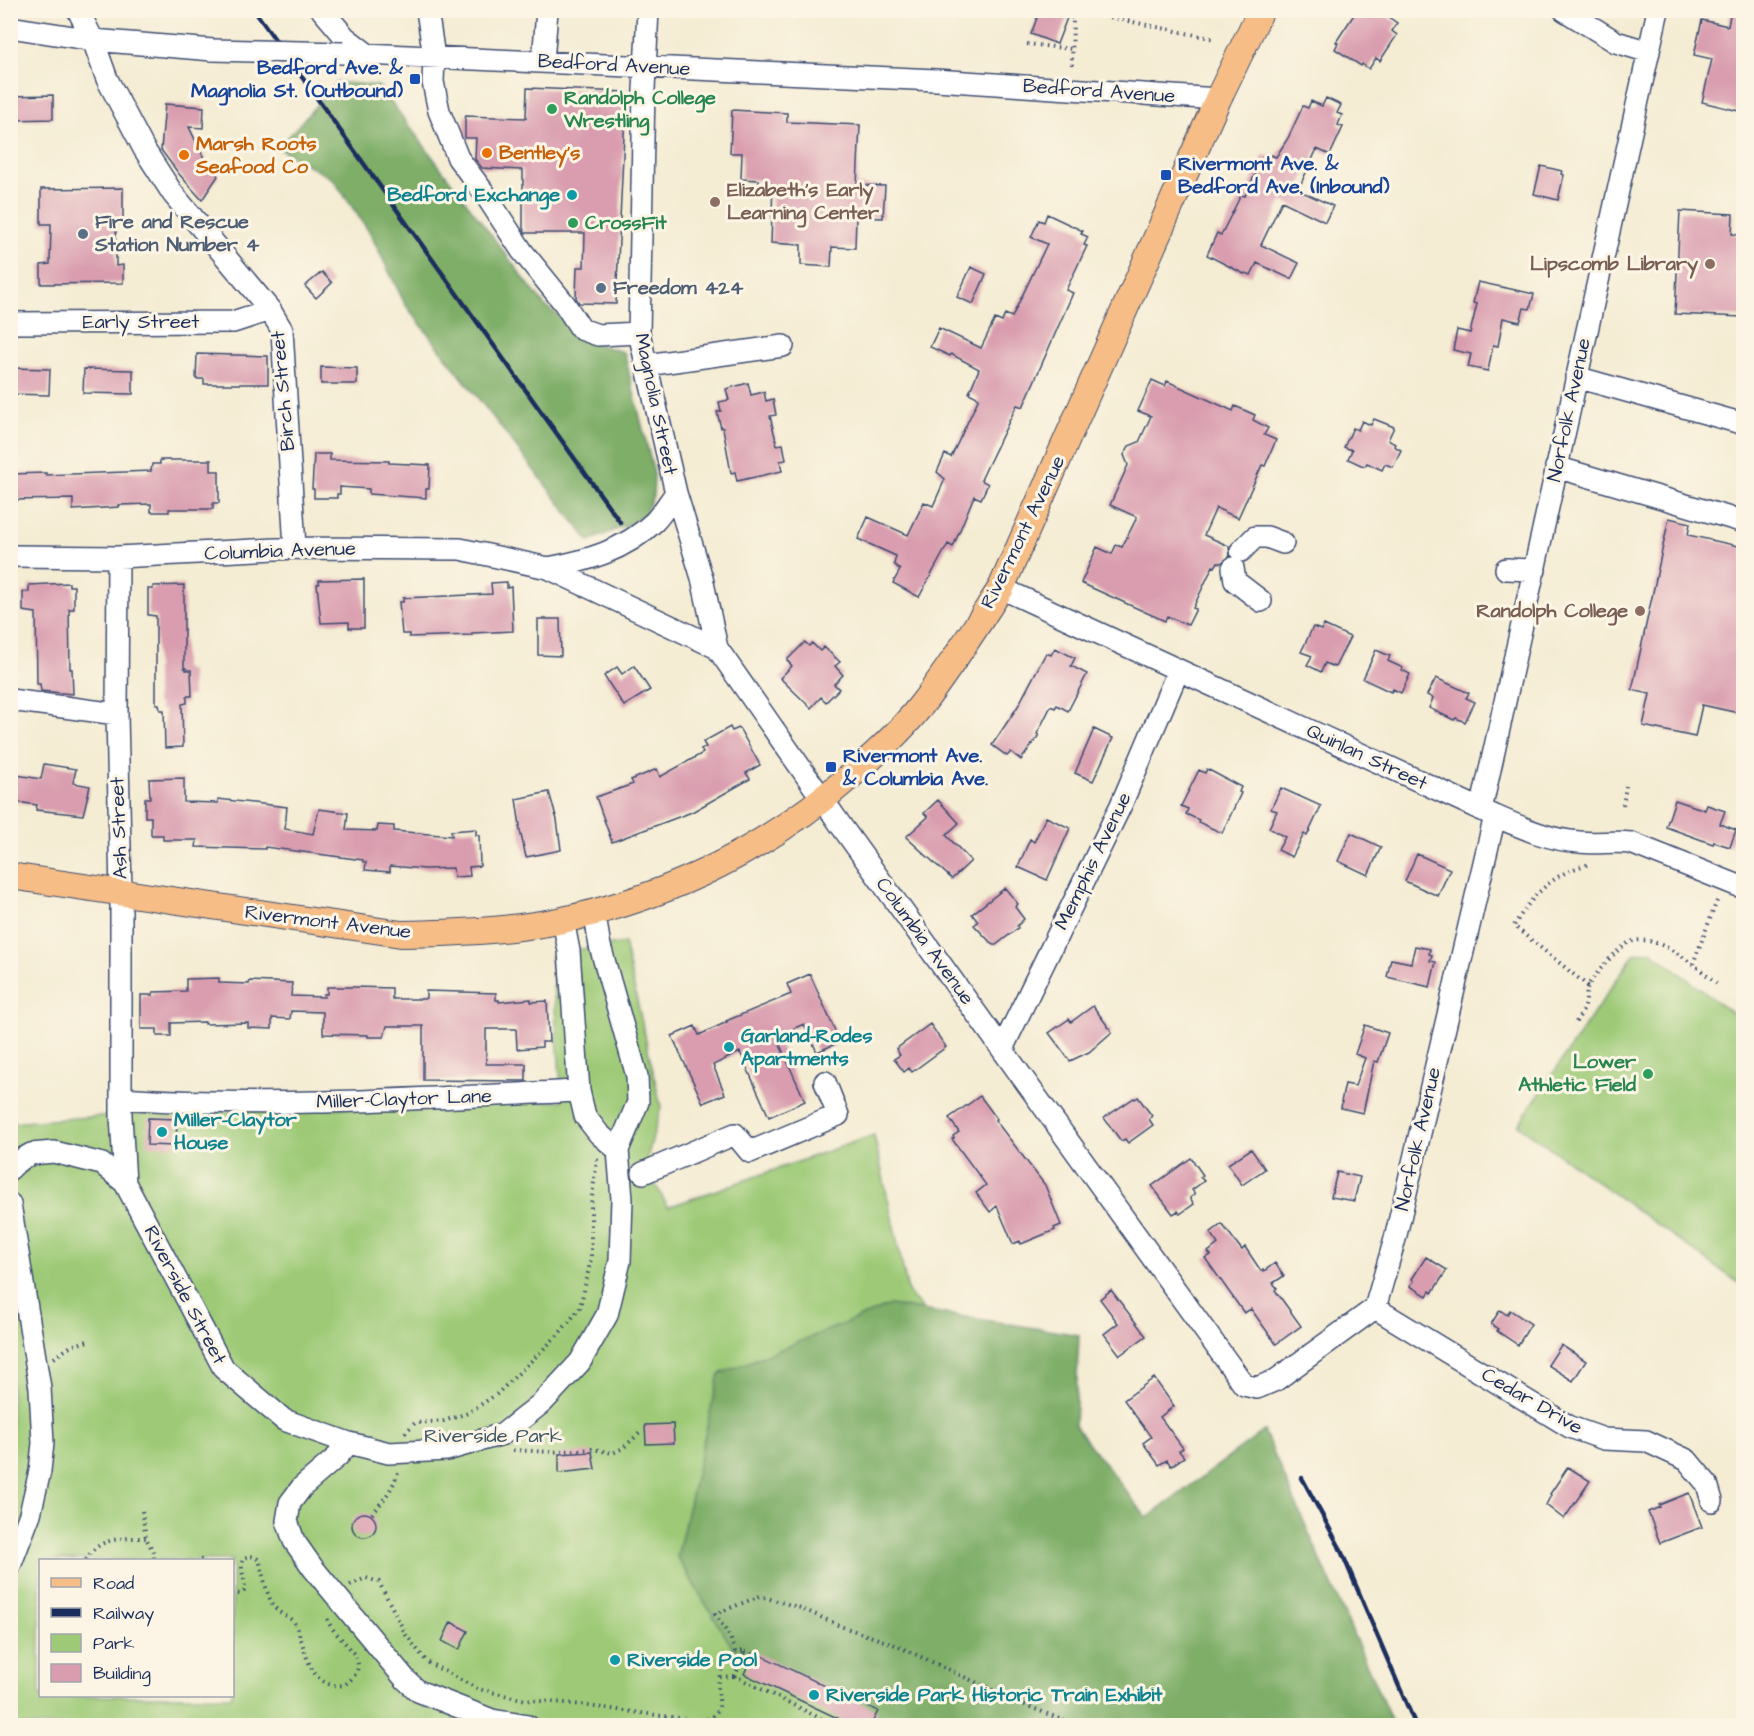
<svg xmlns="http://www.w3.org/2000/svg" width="1754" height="1736" font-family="'Architects Daughter',sans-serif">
	<rect width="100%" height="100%" fill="#fcf5e5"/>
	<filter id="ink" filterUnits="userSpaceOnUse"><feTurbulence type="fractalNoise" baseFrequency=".0167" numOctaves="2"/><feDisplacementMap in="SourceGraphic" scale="12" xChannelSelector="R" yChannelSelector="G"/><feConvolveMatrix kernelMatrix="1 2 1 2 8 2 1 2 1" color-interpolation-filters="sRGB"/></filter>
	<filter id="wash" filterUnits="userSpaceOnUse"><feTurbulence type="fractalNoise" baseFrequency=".008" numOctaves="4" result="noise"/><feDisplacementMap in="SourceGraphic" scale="24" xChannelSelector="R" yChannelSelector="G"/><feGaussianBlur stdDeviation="1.35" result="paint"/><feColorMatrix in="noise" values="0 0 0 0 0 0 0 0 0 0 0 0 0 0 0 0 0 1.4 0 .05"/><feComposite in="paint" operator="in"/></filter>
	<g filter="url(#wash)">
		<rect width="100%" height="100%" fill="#f4ecd3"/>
		<!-- green -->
		<path fill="#9eca77" stroke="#5c7c6a" stroke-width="1.5" fill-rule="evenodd" d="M624 943 661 1107 645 1166 668 1207 874 1135 908 1292 1134 1557 1264 1431 1393 1725 11 1726V1123L129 1114 562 1101 551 956 569 953V951ZM40 1560H232V1696H40Z
			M1651 951 1743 1022V1286L1518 1125 1634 954Z"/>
		<!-- forest -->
		<path fill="#7eae68" stroke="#4c6e63" stroke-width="1.5" d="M337 82 379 86 544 305 596 344 624 352 654 474 653 496 645 514 632 523 589 541 405 304 370 233 333 179 278 148Z
			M890 1305 1079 1335 1075 1426 1147 1518 1264 1431 1393 1725H881L735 1652 677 1557 719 1374Z"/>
		<g id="blocks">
			<!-- building -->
			<path fill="#d99daf" d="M1040 10H1070L1057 44 1031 34Z
				M1357 10H1378L1397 23 1392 31 1397 35 1380 61 1376 58 1369 69 1362 64 1361 66 1335 49 1338 43 1336 42Z
				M1731 10H1743V112L1702 102 1712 59 1694 55 1702 20 1728 26Z
				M527 88 626 92 616 304 579 303 576 298 577 267H584L585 233H525L523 228V170L482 168 475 159 476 138H465V116L526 118Z
				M53 95V119L10 120V96Z
				M1326 98 1341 105 1337 113 1342 115 1338 125 1343 127 1330 155 1317 149 1298 190 1333 206 1325 222 1282 201 1261 245 1299 263 1291 279 1257 263 1251 275 1245 273 1244 274 1207 255 1217 233 1221 235 1241 195 1245 196 1264 155 1269 157 1271 155 1276 157 1288 138 1303 106 1308 108 1311 101 1322 106Z
				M165 104 204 107 203 128 189 127 205 160 218 176 202 200 179 174 161 150Z
				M732 110 787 113V122L860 125 857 185 885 186 883 218 856 217 855 248 832 247 831 267 801 265V245L771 243 773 184H759V180L741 179 742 153H730Z
				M1541 166 1562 171 1561 174 1564 175 1558 200 1534 194Z
				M123 188V223H116V266L123 265V283L41 284V265L50 264 51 224H41V189Z
				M1680 211 1733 214 1732 234 1743 235V317L1675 314Z
				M1047 214 1083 231 1081 234 1088 237 1084 245 1087 246 1066 290 1073 293 1023 407 1017 405 987 467 981 480 988 484 981 499 974 496 953 547 948 544 919 597 893 583 900 570 894 564 896 556 858 539 868 517 908 535 924 502 933 506 945 479 937 472 945 454 951 457 979 398 969 393 979 369 951 354 950 356 930 347 939 328 981 348 995 319 1002 322 1005 314 1012 317 1047 244 1031 237 1039 220 1044 222Z
				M971 267 986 274 973 304 957 297Z
				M322 272 332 283 316 298 305 286Z
				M1478 282 1534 294 1530 309 1524 308 1520 322 1503 318 1498 346 1493 345 1488 371 1468 367 1471 354 1453 350 1457 330 1470 333 1477 304 1473 303Z
				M197 354 268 356V384H204V379H196Z
				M321 367 357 368V384H321Z
				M10 368 50 369 49 395 10 394Z
				M84 369 133 370V394L83 393Z
				M1152 380 1165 386 1167 381 1233 411 1235 406 1255 415 1253 420 1268 428 1264 435 1276 440 1265 466 1262 465 1238 518 1216 508 1204 535 1229 546 1230 556 1221 563 1218 562 1215 567 1213 566 1193 608 1196 609 1188 625 1167 616 1165 621 1081 583 1097 547 1112 554 1116 545 1122 547 1137 517 1110 505 1128 465 1124 455 1129 446 1139 442 1151 416 1138 411Z
				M748 383 751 395 764 392 766 401 773 399 776 415 770 416 777 445 783 444 786 460 780 461 782 471 737 481 735 472 731 473 723 428H721L717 412 721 411 719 402 729 400 726 389Z
				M1374 419 1394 427 1388 440 1395 444 1394 446 1401 450 1393 467 1385 464 1382 470 1367 463 1365 466 1361 465 1348 459 1352 450 1344 447 1353 428 1358 430 1362 421 1371 425Z
				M314 454H330V460L389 461V463L430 465 429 489H426V498L369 494V489L340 487V494H337V498H314V489H312Z
				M160 460H211V471H219V503H213V509H169V512H151V504L119 505V507L73 510V499L10 500V474L46 473V475L151 471 152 464H160Z
				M1669 518 1690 523 1688 535 1743 547V714L1702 705 1695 737 1643 726 1650 694 1632 690Z
				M364 579V628H349V622L321 623 317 584H319V580Z
				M507 582V588L511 587 513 631 472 633V635L409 637V634H402L399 602H403V598L492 594 491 583Z
				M69 583V586H74V609H69L70 669H72L73 694 41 691 40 684H37L36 613 23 611V592H29V585Z
				M184 585V668H186V670H191L192 696H187V703L182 704 183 747 165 748 164 710H160L159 704H156V616L148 615V589H153V586Z
				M538 619H560L561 656 538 655Z
				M1324 625 1350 637 1335 667 1325 663 1321 672 1307 665 1312 656 1301 652 1313 627 1321 630Z
				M805 642 809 646 812 643 820 651 824 647 840 662 835 666 843 675 834 684 839 689 826 702 821 697 811 708 780 678 792 666 787 660Z
				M1055 648 1075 658 1071 666 1087 674 1068 711 1057 705 1055 708 1051 706 1037 734 1039 735 1021 760 1011 752 1007 756 992 745 1018 706 1046 653 1051 655Z
				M1376 650 1390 656 1388 661 1403 668 1402 670 1410 674 1401 693 1393 689 1391 692 1363 679Z
				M634 666 650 690 624 706 604 676 617 667 622 674Z
				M1436 678 1469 693 1466 698 1475 702 1465 722 1456 718 1454 720 1429 708 1433 698 1427 695Z
				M730 727 732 731 739 728 760 765 746 773 750 779 692 812 612 842 596 797 633 784 631 780 657 769 660 777 703 753 701 749 706 747 703 742Z
				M1094 729 1113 738 1093 781 1075 773Z
				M44 764 76 769 73 783 90 786 83 815 36 810 37 805 10 801V774L41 779Z
				M1207 769 1241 787 1239 792 1241 793 1222 833 1198 822 1199 820 1186 814 1188 809 1181 806 1199 770 1205 773Z
				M184 778V802L218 803V799L287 807 285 829 313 834 319 809 348 813 346 830 377 831 378 825 394 826V831L452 836 451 831 476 829V835H479L480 866 469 867 470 876 454 877 453 868 425 869 390 866V872L365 870 366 862H363V860L265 847V849L196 847 197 840H163V835H151V817H145V798H150L149 779Z
				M1281 788 1321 806 1307 836 1304 834 1292 857 1278 850 1285 837 1269 828 1277 811 1271 809Z
				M549 792 557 820 561 850 526 857 519 826H520L516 799Z
				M938 800 959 823 946 835 971 861 952 879 906 837 928 817 924 813Z
				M1675 800 1705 810 1707 805 1725 811 1720 824 1736 830 1730 847 1714 842 1713 844 1666 827Z
				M1046 817 1070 828 1047 880 1018 867 1030 839 1034 842Z
				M1351 833 1381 847 1368 875 1338 861Z
				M1417 854 1450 869 1438 896 1405 881Z
				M1005 888 1018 904 1015 907 1024 919 1017 926 1018 928 996 945H993L974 925 978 922 972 914Z
				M1415 946 1430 949 1429 954 1432 955 1430 961 1436 962 1430 987 1387 977 1391 959 1411 963Z
				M810 974 840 1042 817 1052 804 1024 776 1036 805 1101 769 1117 740 1052 713 1065 725 1094 703 1103 672 1036 695 1026 699 1035 727 1022 726 1021 791 994 787 984Z
				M219 978V983L249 984 250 981 292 983 291 996 324 997V994H327V987H353L392 988V999H424L426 998V991L496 993V1000H499V1002L531 999V1002L547 1001 549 1042H542V1047L517 1049 516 1029H486V1064H526V1081L423 1080V1026H387L384 1037H368V1035L323 1034V1012L291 1011 290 1019 272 1018V1029L248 1028V1023L205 1024V1022L171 1023V1036H157V1029H141V995H153V992L186 991V979Z
				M1093 1006 1112 1032 1089 1052 1070 1061 1049 1033 1069 1019 1071 1022Z
				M930 1024 946 1047 912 1072 909 1068 904 1072 894 1059 900 1055 896 1049Z
				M1365 1025 1388 1033 1378 1062 1374 1061 1363 1113 1341 1108 1342 1102H1341L1345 1084 1355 1086 1365 1058 1355 1054Z
				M980 1096 997 1119 995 1120 1045 1185 1061 1225 1054 1228 1055 1230 1021 1244 1020 1241 1013 1244 997 1206 990 1212 976 1193 986 1185 952 1139 954 1138 953 1136 959 1132 949 1118Z
				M1138 1097 1152 1116 1149 1119 1153 1125 1128 1143 1125 1139 1121 1141 1104 1118 1134 1098 1135 1099Z
				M148 1118 177 1119 176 1146 147 1145Z
				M1251 1149 1265 1169 1242 1185 1228 1164Z
				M1191 1158 1203 1175 1200 1177 1204 1181 1192 1190 1195 1194 1190 1198 1194 1204 1180 1214 1178 1211 1173 1214 1152 1186Z
				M1337 1172 1360 1177 1354 1201 1331 1197Z
				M1222 1224 1242 1250 1245 1247 1261 1271 1263 1269 1264 1271 1275 1263 1284 1276 1273 1283 1277 1288 1275 1290 1301 1326 1276 1344 1251 1309 1244 1313 1205 1258 1211 1255 1208 1252 1218 1244 1210 1233Z
				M1426 1257 1447 1270 1432 1293 1430 1291 1427 1296 1410 1286 1414 1281 1412 1279Z
				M1111 1290 1146 1336 1120 1355 1104 1334 1118 1323 1100 1299Z
				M1500 1310 1507 1315 1510 1310 1531 1324 1518 1345 1497 1331 1498 1329 1491 1324Z
				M1561 1345 1586 1361 1573 1381 1548 1365Z
				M1154 1378 1174 1406 1160 1417 1183 1448 1179 1451 1184 1457 1171 1466 1167 1460 1159 1465 1143 1443 1151 1437 1124 1400Z
				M673 1424 674 1443 646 1444 645 1425Z
				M592 1452 595 1469 559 1473V1454Z
				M1568 1467 1590 1481 1564 1519 1546 1505 1551 1495 1550 1494Z
				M1689 1493 1702 1527 1660 1543 1648 1512 1660 1507 1659 1505Z
				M352 1525a12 12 0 1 1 24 0a12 12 0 1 1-24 0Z
				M451 1622 468 1631 459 1650 442 1641Z
				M754 1652 878 1711 871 1725H852L744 1674Z"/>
		</g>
	</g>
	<g filter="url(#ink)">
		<use href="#blocks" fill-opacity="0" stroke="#3c4b70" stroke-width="1.5"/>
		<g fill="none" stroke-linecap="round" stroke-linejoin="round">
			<defs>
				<path id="minor" d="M78 10 93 40 107 79 144 149 173 194 270 310 282 330 295 548
					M322 10 345 37 367 54
					M427 10 434 57 433 82 439 111 458 158 485 194 522 251 564 303 581 329 598 335 639 333
					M648 10 644 90 639 333 676 493 702 578 717 648
					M1564 10 1616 42 1649 52
					M10 27 93 40 213 50
					M343 53 936 80 1218 99
					M543 62 547 10
					M10 323 233 322 270 310
					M646 365 783 346
					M1576 377 1744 424
					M1556 467 1744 522
					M1241 551 1255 537H1267L1283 543
					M10 556 118 557 295 548 460 549 548 568 717 648 842 827 1244 1385 1257 1388 1276 1380 1375 1308 1395 1239 1495 816
					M118 557 117 714 121 893V1116L125 1183 224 1369 284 1420 349 1443 389 1453 447 1450 503 1434 543 1402 580 1362 607 1315 620 1261 622 1199 618 1150 638 1102 637 1076 600 946 594 911
					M548 568C586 561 624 551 654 522 662 514 669 502 676 493
					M1233 568 1235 581 1261 601
					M1506 569 1535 570
					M1001 588 1495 816C1523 828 1549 840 1579 842 1597 844 1613 841 1631 843L1744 888
					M10 700 117 714
					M1481 810 1658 10
					M563 920 569 951 579 1091 585 1116 599 1134 618 1150
					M1002 1049 1121 805 1178 671
					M121 1098C274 1109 426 1098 579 1091
					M10 1169 17 1162 31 1154 54 1152 102 1164 125 1183
					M643 1173 735 1134 750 1152 838 1115 825 1082
					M10 1204 40 1388 43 1443 40 1471 30 1514 10 1566
					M1375 1308 1570 1427 1604 1439 1646 1441 1687 1460 1707 1484 1712 1501
					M349 1443 338 1456 302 1487 290 1503 287 1521 294 1541 313 1568 406 1680 418 1691 492 1720 528 1726"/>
				<path id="major" d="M10 876 401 934C455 933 510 931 563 920 675 895 770 847 855 772 878 752 900 732 919 708 949 670 975 628 1001 588L1218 99 1261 10"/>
			</defs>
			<!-- minor casing -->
			<use href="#minor" stroke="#3c4b70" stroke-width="24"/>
			<!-- major casing -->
			<use href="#major" stroke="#3c4b70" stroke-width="28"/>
			<!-- path -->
			<path stroke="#3c4b70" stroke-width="4" stroke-dasharray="1.5 4.5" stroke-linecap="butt" d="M1075 10 1215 39
				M1071 17 1073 18 1072 65
				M1027 44 1072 49
				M1623 805 1626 786
				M1693 964 1718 898
				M1588 986 1514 926C1532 895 1554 872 1590 864
				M1576 1022C1579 1017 1583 1012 1585 1006 1587 999 1585 990 1589 984 1596 973 1617 949 1628 943 1656 929 1700 970 1720 986
				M54 1358 71 1346 88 1341
				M405 1433 415 1423 444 1421 468 1413 497 1394 558 1335 580 1308 591 1259V1204L597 1160 594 1156
				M513 1450 550 1452 592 1449 613 1453 623 1448 642 1431
				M142 1511 146 1538 154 1553V1560
				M372 1514C383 1501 393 1489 398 1472
				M86 1560C98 1537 122 1538 146 1538
				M200 1560H206
				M350 1585 366 1578 379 1582 406 1635 427 1662 478 1689 526 1700 566 1703 701 1721C709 1718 716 1716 719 1707 720 1702 718 1694 718 1688 718 1673 727 1649 745 1651L735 1676 836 1726
				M232 1593 240 1594 244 1591C247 1580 239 1570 243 1559 250 1556 253 1555 259 1560 263 1572 266 1594 273 1605 278 1614 291 1615 296 1626 307 1650 308 1690 344 1685 381 1660 333 1641 327 1618
				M745 1651 753 1655
				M735 1652 730 1637 715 1614 760 1596 801 1608 840 1626 893 1644 1023 1704 1077 1726
				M720 1677 735 1676"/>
			<!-- minor -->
			<use href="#minor" stroke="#fff" stroke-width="21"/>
			<!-- major -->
			<use href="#major" stroke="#f6be86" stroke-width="26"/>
			<!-- rail -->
			<path stroke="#1b2f5e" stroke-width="4.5" d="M254 10 620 522
				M1302 1478 1339 1546 1416 1726"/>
			<defs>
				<path id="minor-bridge" d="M213 50 343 53"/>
			</defs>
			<!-- minor-bridge casing -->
			<use href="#minor-bridge" stroke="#3c4b70" stroke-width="24" stroke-linecap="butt"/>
			<!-- minor-bridge -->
			<use href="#minor-bridge" stroke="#fff" stroke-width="21"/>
		</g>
	</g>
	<!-- markers -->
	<g fill="#1a4fb4" stroke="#fcf5e5" stroke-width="2">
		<rect x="409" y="73" width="12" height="12" rx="3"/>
		<rect x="1160" y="169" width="12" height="12" rx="3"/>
		<rect x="825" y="761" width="12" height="12" rx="3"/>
	</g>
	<g fill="#2e9e5b" stroke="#fcf5e5" stroke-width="2">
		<circle cx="552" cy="109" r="6"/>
		<circle cx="573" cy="223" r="6"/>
		<circle cx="1648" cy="1074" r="6"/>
	</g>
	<g fill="#e8710a" stroke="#fcf5e5" stroke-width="2">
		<circle cx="487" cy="153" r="6"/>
		<circle cx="184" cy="155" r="6"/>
	</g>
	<g fill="#0f9aa8" stroke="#fcf5e5" stroke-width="2">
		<circle cx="572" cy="195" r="6"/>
		<circle cx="729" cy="1047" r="6"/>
		<circle cx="162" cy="1132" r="6"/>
		<circle cx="615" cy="1660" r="6"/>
		<circle cx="814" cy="1695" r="6"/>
	</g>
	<g fill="#8d6e63" stroke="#fcf5e5" stroke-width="2">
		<circle cx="715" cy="202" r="6"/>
		<circle cx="1710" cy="264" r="6"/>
		<circle cx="1640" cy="611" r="6"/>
	</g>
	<g fill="#5c6f8a" stroke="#fcf5e5" stroke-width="2">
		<circle cx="83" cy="234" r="6"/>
		<circle cx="601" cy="288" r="6"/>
	</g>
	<g text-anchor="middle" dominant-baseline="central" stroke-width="6" stroke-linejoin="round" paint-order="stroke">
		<!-- street labels -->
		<g font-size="20" fill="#1b2f5e" stroke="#fcf5e5">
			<text transform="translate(614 65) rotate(3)">Bedford Avenue</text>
			<text transform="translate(1099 91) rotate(4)">Bedford Avenue</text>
			<text x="141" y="322">Early Street</text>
			<text transform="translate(283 391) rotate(-95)">Birch Street</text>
			<text transform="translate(656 404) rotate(78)">Magnolia Street</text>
			<text transform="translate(1569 410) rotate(-78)">Norfolk Avenue</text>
			<text transform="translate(1023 532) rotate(-64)">Rivermont Avenue</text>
			<text transform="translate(280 551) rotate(-2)">Columbia Avenue</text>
			<text transform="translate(1367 757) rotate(25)">Quinlan Street</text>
			<text transform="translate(119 828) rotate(-92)">Ash Street</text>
			<text transform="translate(1093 861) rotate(-64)">Memphis Avenue</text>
			<text transform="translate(328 922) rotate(7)">Rivermont Avenue</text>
			<text transform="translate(925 941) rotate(54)">Columbia Avenue</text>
			<text transform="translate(404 1099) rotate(-2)">Miller-Claytor Lane</text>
			<text transform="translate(1418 1139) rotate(-77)">Norfolk Avenue</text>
			<text transform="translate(185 1295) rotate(62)">Riverside Street</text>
			<text transform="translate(1532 1401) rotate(30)">Cedar Drive</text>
		</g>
		<!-- transit labels -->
		<g font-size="20" font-weight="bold" fill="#164399" stroke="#fcf5e5" text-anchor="start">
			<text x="403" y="68" text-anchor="end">Bedford Ave. &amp;<tspan x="403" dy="23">Magnolia St. (Outbound)</tspan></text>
			<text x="1178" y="164">Rivermont Ave. &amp;<tspan x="1178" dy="23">Bedford Ave. (Inbound)</tspan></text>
			<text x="843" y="756">Rivermont Ave.<tspan x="843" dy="23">&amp; Columbia Ave.</tspan></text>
		</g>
		<!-- leisure labels -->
		<g font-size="20" font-weight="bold" fill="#27864d" stroke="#fcf5e5" text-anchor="start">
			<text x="564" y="98">Randolph College<tspan x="564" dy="23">Wrestling</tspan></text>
			<text x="585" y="223">CrossFit</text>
			<text x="1636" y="1062" text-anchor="end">Lower<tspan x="1636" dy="23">Athletic Field</tspan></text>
		</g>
		<!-- food labels -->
		<g font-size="20" font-weight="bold" fill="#c56008" stroke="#fcf5e5" text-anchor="start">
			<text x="196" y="144">Marsh Roots<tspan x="196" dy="23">Seafood Co</tspan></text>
			<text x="499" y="153">Bentley's</text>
		</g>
		<!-- education labels -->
		<g font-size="20" font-weight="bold" fill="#785e54" stroke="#fcf5e5" text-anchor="end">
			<text x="727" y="190" text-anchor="start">Elizabeth's Early<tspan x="727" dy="23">Learning Center</tspan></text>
			<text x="1698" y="264">Lipscomb Library</text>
			<text x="1628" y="611">Randolph College</text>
		</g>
		<!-- culture labels -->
		<g font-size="20" font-weight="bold" fill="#0d838f" stroke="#fcf5e5" text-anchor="start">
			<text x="560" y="195" text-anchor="end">Bedford Exchange</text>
			<text x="741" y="1036">Garland-Rodes<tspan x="741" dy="23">Apartments</tspan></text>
			<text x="174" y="1120">Miller-Claytor<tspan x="174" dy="23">House</tspan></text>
			<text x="627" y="1660">Riverside Pool</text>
			<text x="826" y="1695">Riverside Park Historic Train Exhibit</text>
		</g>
		<!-- service labels -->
		<g font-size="20" font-weight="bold" fill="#4e5e75" stroke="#fcf5e5" text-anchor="start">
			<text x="95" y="222">Fire and Rescue<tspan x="95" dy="23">Station Number 4</tspan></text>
			<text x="613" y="288">Freedom 424</text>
		</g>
		<!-- park labels -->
		<g font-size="20" fill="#3c5664" stroke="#fcf5e5">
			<text x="493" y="1436">Riverside Park</text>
		</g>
	</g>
	<!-- margin -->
	<rect width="1754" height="1736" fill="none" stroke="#fcf5e5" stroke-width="36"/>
	<!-- legend -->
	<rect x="39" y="1559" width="195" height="138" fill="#fcf5e5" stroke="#a2a6af" stroke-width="1.5"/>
	<rect x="51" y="1578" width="30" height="9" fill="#f6be86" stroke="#a2a6af" stroke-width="1.5"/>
	<text x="93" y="1589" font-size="18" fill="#1b2f5e">Road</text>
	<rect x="51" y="1608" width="30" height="9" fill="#1b2f5e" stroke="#a2a6af" stroke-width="1.5"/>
	<text x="93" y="1619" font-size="18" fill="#1b2f5e">Railway</text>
	<rect x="51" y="1634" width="30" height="18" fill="#9eca77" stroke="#a2a6af" stroke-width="1.5"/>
	<text x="93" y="1649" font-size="18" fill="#1b2f5e">Park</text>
	<rect x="51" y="1664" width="30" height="18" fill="#d99daf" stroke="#a2a6af" stroke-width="1.5"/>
	<text x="93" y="1679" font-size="18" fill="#1b2f5e">Building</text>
</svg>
